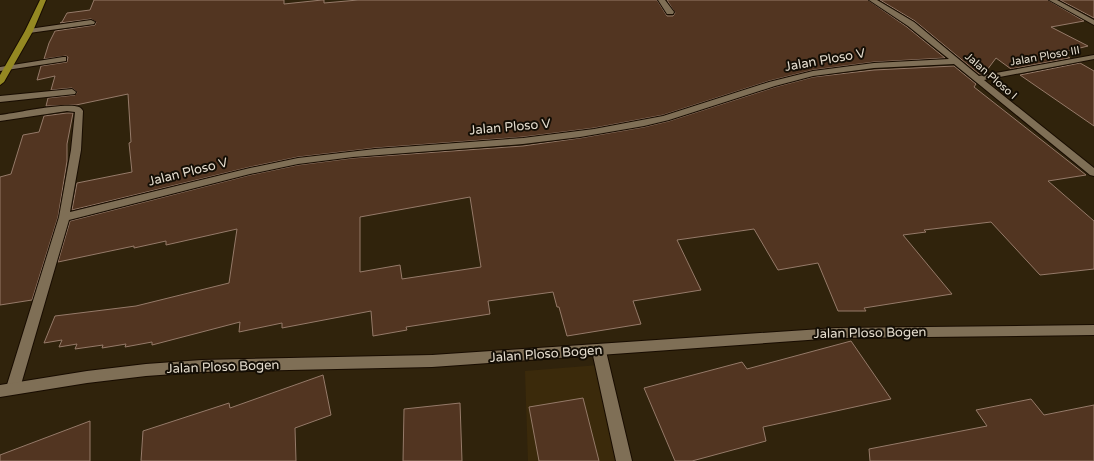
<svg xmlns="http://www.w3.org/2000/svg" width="1094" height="461" font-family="'Varela Round',sans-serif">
	<rect width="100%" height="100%" fill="#30230c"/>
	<!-- built -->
	<path fill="#3b2a0b" d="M599 365 620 461H528L525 371Z"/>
	<!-- building -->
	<path fill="#523521" stroke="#957a69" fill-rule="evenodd" d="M94 0H284V4L322 0H324V3L358 0H657L667 16H673L675 13 667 0H868L907 27 945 58 874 62 813 70 769 81 663 115 594 128 523 137 375 148 298 157 250 167 72 210 77 183 132 172 129 143 131 142 128 94 76 105 46 106 48 98 75 95 77 92 72 88 51 90 55 76 37 80 41 66 67 62 68 57 66 56 44 59 49 43 55 31 95 25 96 22 91 19 60 23 62 22 67 13 90 10Z
		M880 0H1048L1084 21 1051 27 1088 46 1060 53 1070 58 1011 69 996 58 984 74H979L915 21Z
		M1060 0H1094V18Z
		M1080 63 1094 71V126L1020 75Z
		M954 66 976 84 974 87 1086 175 1048 181 1094 221V269L1040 275 991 222 924 230 926 232 903 235 952 294 864 308 866 311H838L818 263 778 270 754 229 677 240 701 290 633 301 641 324 567 336 559 307H557L553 292 488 301 490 314 406 327 407 330 373 336 371 311 282 328V323L239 332 240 322 152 345V342L125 347 126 344 102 348 103 345 75 349 77 344 59 347 62 340 44 343 55 316 136 306 229 283 237 229 166 245V241L134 248V246L58 262 70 221 250 175 298 165 353 158 523 146 580 138 644 127 669 121 775 87 813 77 874 70ZM470 197 481 267 402 279 400 265 360 272V217Z
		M67 113H73L67 144V161L58 217 32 300 0 305V177L11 174 23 135 39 132 44 116Z
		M851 341 891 399 763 427 766 441 692 461H675L644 388 742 362 747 369Z
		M323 375 331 415 295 428 296 461H141L143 431 229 403 230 408Z
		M583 398 599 461H539L529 407Z
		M1031 399 1044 415 1094 405V461H870L869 449 987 426 976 410Z
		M460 403 462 461H403L404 409Z
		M90 421V461H0V455Z"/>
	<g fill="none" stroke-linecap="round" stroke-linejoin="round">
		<defs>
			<path id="service" d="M91 20 95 22 94 24 29 33 25 31 29 29Z
				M63 57H66V61L0 71V67Z
				M72 89 76 92 75 94 0 102V96Z"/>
			<path id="minor" d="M658 0H665L674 12 673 14H667Z
				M869 0H877L914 22 979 76 1094 55V59L984 80 1094 168V176L1090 175 954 64 874 68 813 76 775 86 669 120 644 126 580 137 523 144 353 157 298 164 250 174 69 220 20 388 18 392 13 394 8 392 6 388 59 217 71 150 75 112 67 111 0 121V115C16 113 66 102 79 107 81 108 82 109 83 111L81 150 70 212 250 168 298 158 375 149 523 138 594 129 663 116 769 82 813 71 874 63 949 59 908 26Z
				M1049 0H1057L1094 20V25Z
				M599 345 604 347 606 351 632 461H616L592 351 594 347Z"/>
			<path id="tertiary" d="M1094 325V335L836 338 432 367 202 372 146 376 87 383 0 397V385L87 371 146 364 202 360 432 355 836 328Z"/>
			<path id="primary" d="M40 0H46L33 31 4 82 0 85V75L25 31Z"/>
		</defs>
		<!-- service casing -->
		<use href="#service" stroke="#180c00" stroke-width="2"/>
		<!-- minor casing -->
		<use href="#minor" stroke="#180c00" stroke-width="2"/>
		<!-- tertiary casing -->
		<use href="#tertiary" stroke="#180c00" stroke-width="2"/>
		<!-- primary casing -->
		<use href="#primary" stroke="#180c00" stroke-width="2"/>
		<!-- service -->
		<use href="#service" fill="#7f6f56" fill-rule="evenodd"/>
		<!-- minor -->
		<use href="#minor" fill="#7f6f56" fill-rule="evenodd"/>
		<!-- tertiary -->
		<use href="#tertiary" fill="#7f6f56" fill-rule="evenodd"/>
		<!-- primary -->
		<use href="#primary" fill="#948822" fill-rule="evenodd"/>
	</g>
	<g text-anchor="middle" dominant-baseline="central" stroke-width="4" stroke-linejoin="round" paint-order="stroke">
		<!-- far-street labels -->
		<g font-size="11" fill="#e4dcce" stroke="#140e05">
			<text transform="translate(1045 56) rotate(-10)">Jalan Ploso III</text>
			<text transform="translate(991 76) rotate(41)">Jalan Ploso I</text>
		</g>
		<!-- street labels -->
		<g font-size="13" fill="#e4dcce" stroke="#140e05">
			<text transform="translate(825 60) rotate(-10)">Jalan Ploso V</text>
			<text transform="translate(510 127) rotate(-5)">Jalan Ploso V</text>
			<text transform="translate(188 172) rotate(-14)">Jalan Ploso V</text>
			<text transform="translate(870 333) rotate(-1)">Jalan Ploso Bogen</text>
			<text transform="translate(546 354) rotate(-4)">Jalan Ploso Bogen</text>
			<text transform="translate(223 367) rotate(-2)">Jalan Ploso Bogen</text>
		</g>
	</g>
</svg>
